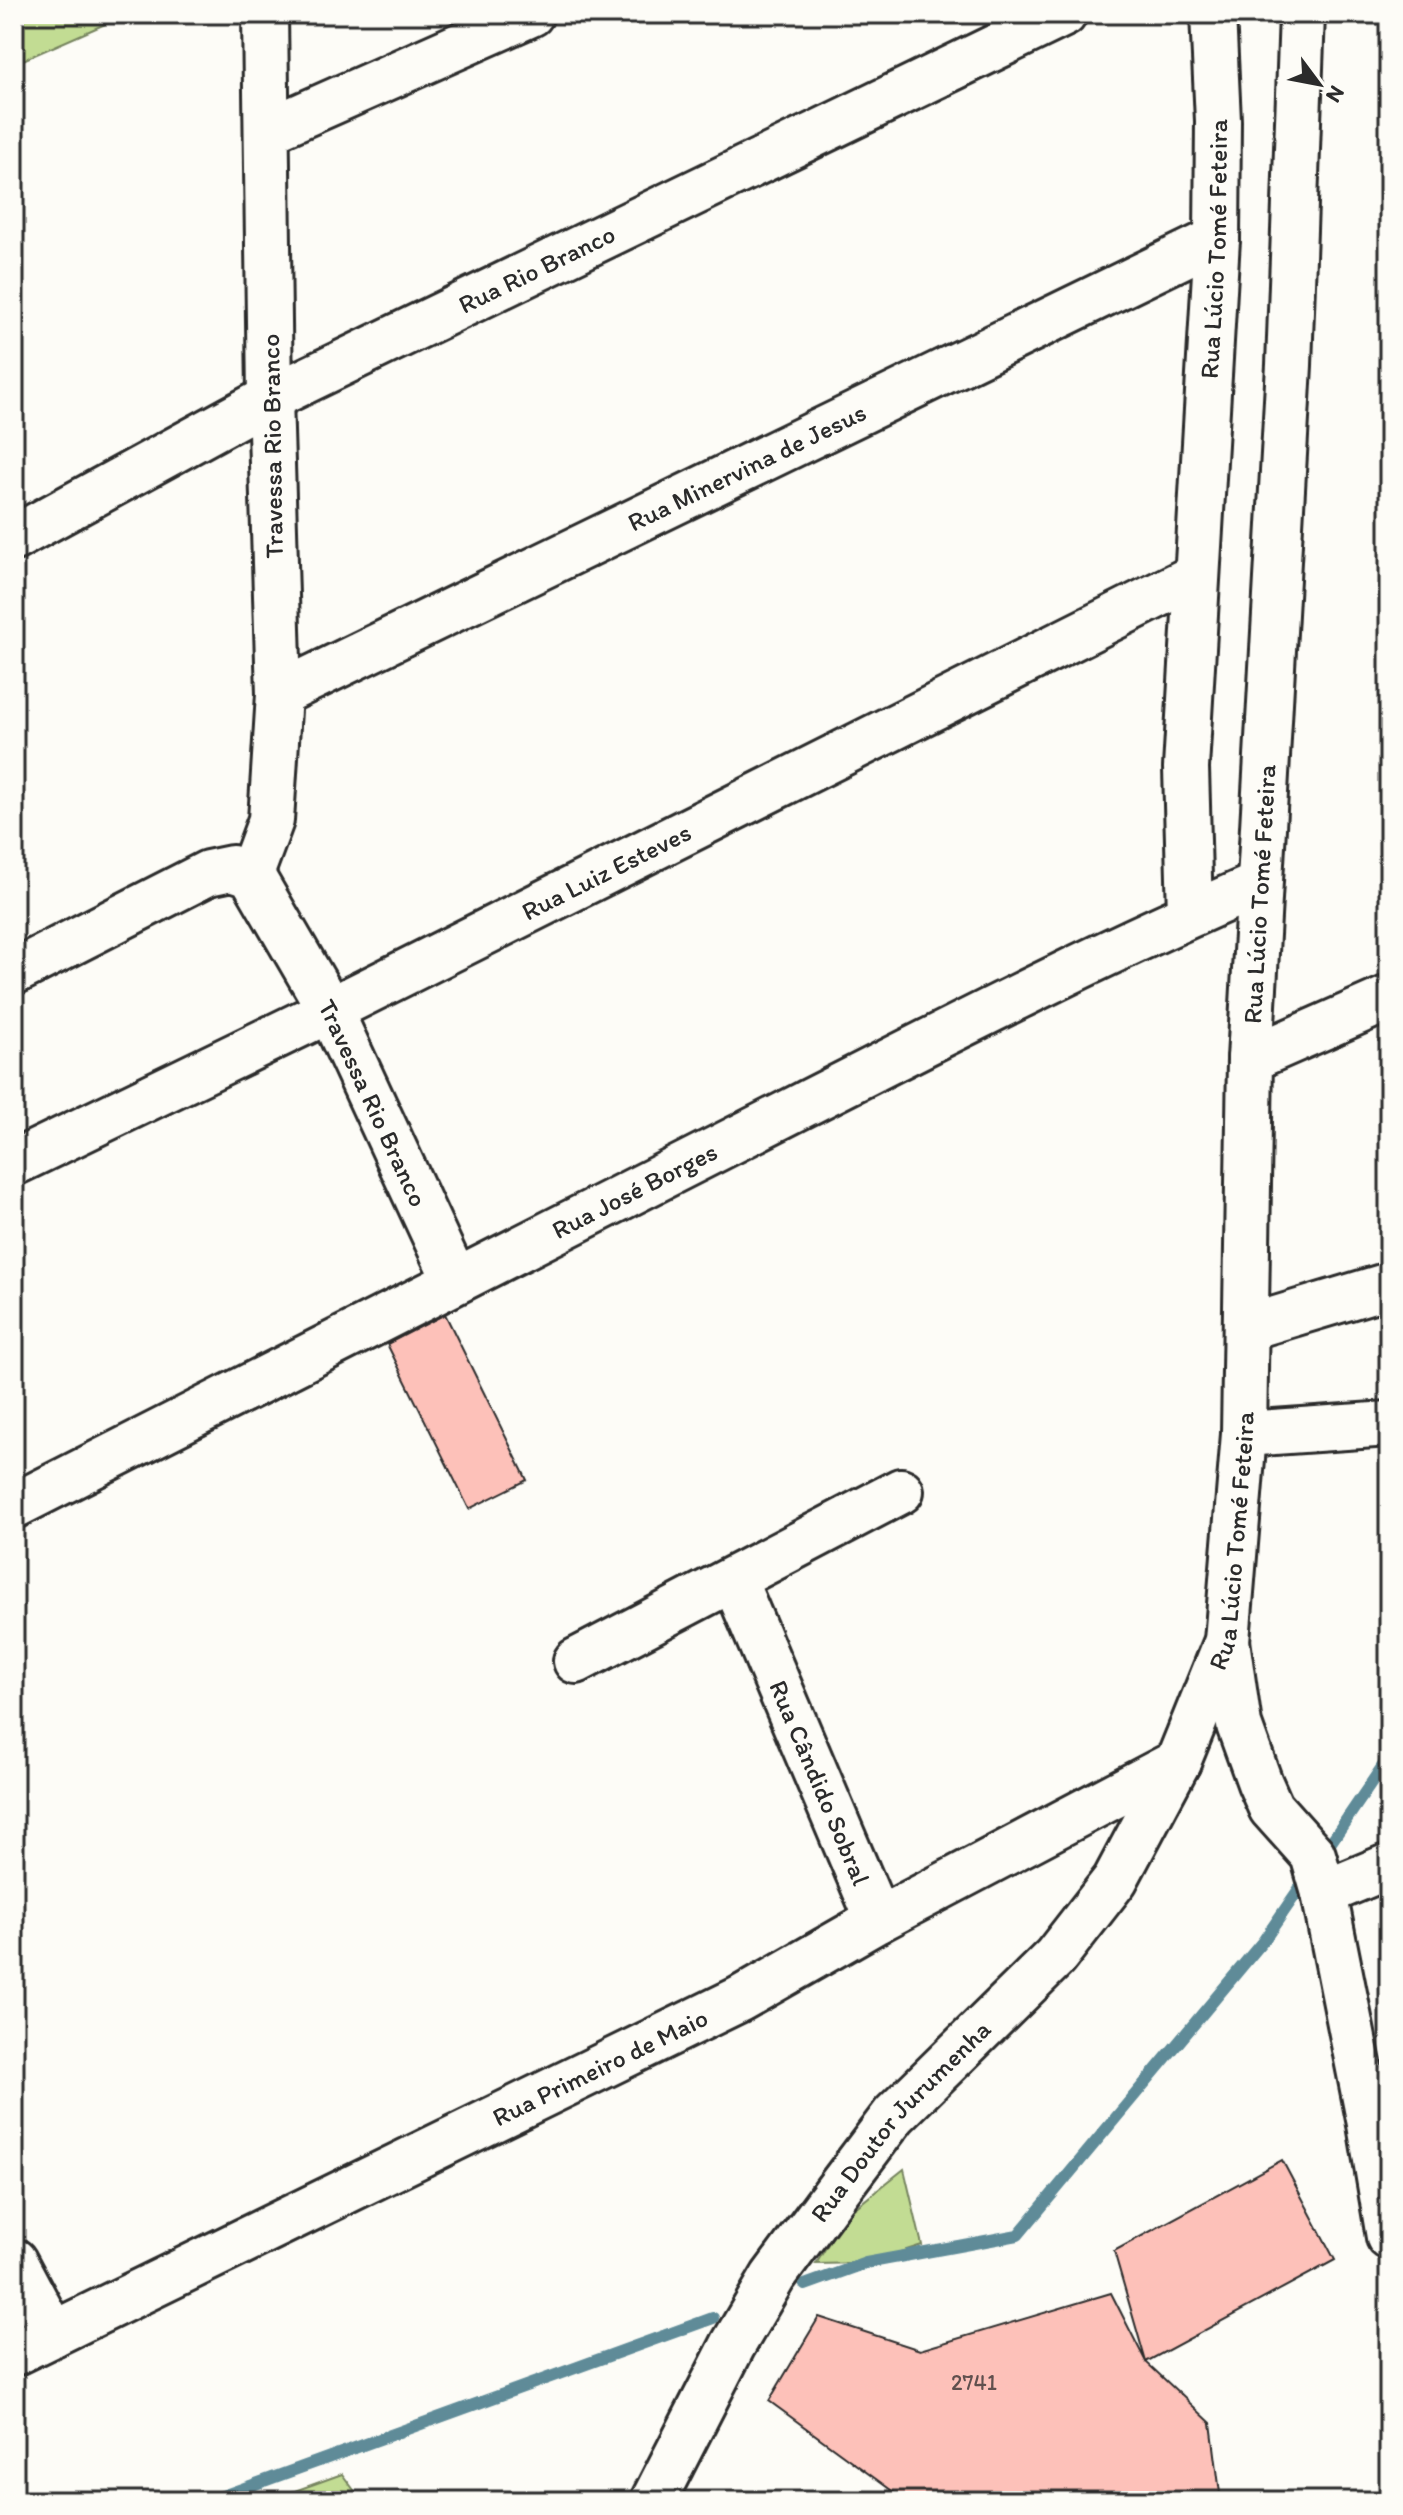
<svg xmlns="http://www.w3.org/2000/svg" width="1403" height="2515" font-family="Itim,sans-serif">
	<rect width="100%" height="100%" fill="#fdfcf7"/>
	<filter id="ink" filterUnits="userSpaceOnUse"><feTurbulence type="fractalNoise" baseFrequency=".0125" numOctaves="2"/><feDisplacementMap in="SourceGraphic" scale="16" xChannelSelector="R" yChannelSelector="G"/><feConvolveMatrix kernelMatrix="1 2 1 2 8 2 1 2 1" color-interpolation-filters="sRGB"/></filter>
	<g filter="url(#ink)">
		<!-- green -->
		<path fill="#c2dc93" stroke="#76845f" stroke-width="2" d="M14 14H128L14 64Z
			M904 2169 922 2245 866 2263 816 2264 845 2216Z
			M342 2474 362 2501H267Z"/>
		<g fill="none" stroke-linecap="round" stroke-linejoin="round">
			<!-- stream -->
			<path stroke="#5e8b98" stroke-width="12" d="M1323 1854 1389 1757
				M805 2285 866 2263 1018 2235 1264 1940 1308 1876
				M209 2501 713 2318"/>
		</g>
		<!-- building -->
		<path fill="#fdc1b9" stroke="#2b2b2b" stroke-width="2" d="M445 1314 527 1480 469 1509 387 1344Z
			M1282 2160 1335 2260 1146 2362 1114 2251Z
			M1111 2293 1146 2362 1211 2423 1221 2501H906L769 2401 819 2317 920 2350Z"/>
		<g fill="none" stroke-linecap="round" stroke-linejoin="round">
			<defs>
				<g id="minor">
					<path d="M267 131 531 14"/>
					<path id="s1" d="M14 538 270 398 1064 14"/>
					<path id="s2" d="M279 694 1217 239"/>
					<path d="M251 874 271 820 279 694 270 398 265 14"/>
					<path id="s3" d="M1190 914 1186 768 1217 239 1218 121 1213 14"/>
					<path id="s4" d="M14 972 208 873 232 868 251 874 330 1010 455 1280"/>
					<path d="M1250 1059 1389 998"/>
					<path id="s5" d="M14 1163 330 1010 1196 576"/>
					<path d="M1246 1328 1389 1285"/>
					<path d="M1244 1434 1389 1424"/>
					<path id="s6" d="M14 1506C279 1374 541 1237 805 1104 955 1028 1104 951 1258 885"/>
					<path id="s7" d="M734 1580 878 1920"/>
					<path d="M1227 1641 1239 1725 1260 1783 1271 1808 1313 1855 1324 1893 1370 2124 1389 2237"/>
					<path d="M576 1661 901 1491"/>
					<path d="M1324 1893 1389 1866"/>
					<path d="M14 2261 53 2334"/>
				</g>
				<g id="secondary">
					<path id="s8" d="M14 2353 740 1999 878 1920 1178 1762"/>
					<path id="s9" d="M653 2501 733 2345 773 2277 836 2192 894 2115 1055 1957 1115 1880 1178 1762 1227 1641 1244 1434 1250 1059 1289 365 1302 14"/>
				</g>
			</defs>
			<!-- minor casing -->
			<use href="#minor" stroke="#2b2b2b" stroke-width="50"/>
			<!-- secondary casing -->
			<use href="#secondary" stroke="#2b2b2b" stroke-width="50"/>
			<!-- minor -->
			<use href="#minor" stroke="#fdfcf7" stroke-width="44"/>
			<!-- secondary -->
			<use href="#secondary" stroke="#fdfcf7" stroke-width="44"/>
		</g>
	</g>
	<g text-anchor="middle" dominant-baseline="central" stroke-width="6" stroke-linejoin="round" paint-order="stroke">
		<!-- number labels -->
		<g font-size="22" fill="#60504e">
			<text x="974" y="2382">2741</text>
		</g>
		<!-- street labels -->
		<g font-size="26" fill="#2b2b2b" stroke="#fdfcf7">
			<text stroke="none"><textPath href="#s3" startOffset="666">Rua Lúcio Tomé Feteira</textPath></text>
			<text stroke="none"><textPath href="#s1" startOffset="588">Rua Rio Branco</textPath></text>
			<text transform="translate(272 446) rotate(-91)">Travessa Rio Branco</text>
			<text stroke="none"><textPath href="#s2" startOffset="520">Rua Minervina de Jesus</textPath></text>
			<text stroke="none"><textPath href="#s5" startOffset="660">Rua Luiz Esteves</textPath></text>
			<text stroke="none"><textPath href="#s9" startOffset="1792">Rua Lúcio Tomé Feteira</textPath></text>
			<text stroke="none"><textPath href="#s4" startOffset="522">Travessa Rio Branco</textPath></text>
			<text stroke="none"><textPath href="#s6" startOffset="696">Rua José Borges</textPath></text>
			<text stroke="none"><textPath href="#s9" startOffset="1144">Rua Lúcio Tomé Feteira</textPath></text>
			<text stroke="none"><textPath href="#s7" startOffset="220">Rua Cândido Sobral</textPath></text>
			<text stroke="none"><textPath href="#s8" startOffset="652">Rua Primeiro de Maio</textPath></text>
			<text stroke="none"><textPath href="#s9" startOffset="456">Rua Doutor Jurumenha</textPath></text>
		</g>
	</g>
	<!-- margin -->
	<rect width="1403" height="2515" fill="none" stroke="#fdfcf7" stroke-width="48"/>
	<rect x="24" y="24" width="1355" height="2467" fill="none" stroke="#2b2b2b" stroke-width="3" filter="url(#ink)"/>
	<!-- north arrow -->
	<g transform="translate(1319 84) rotate(122)" stroke="#fdfcf7" stroke-width="6" paint-order="stroke">
	<path d="M0-6L14 30L0 20L-14 30Z" fill="#2b2b2b"/>
	<text y="-12" font-size="22" font-weight="bold" text-anchor="middle" fill="#2b2b2b">N</text>
	</g>
</svg>
